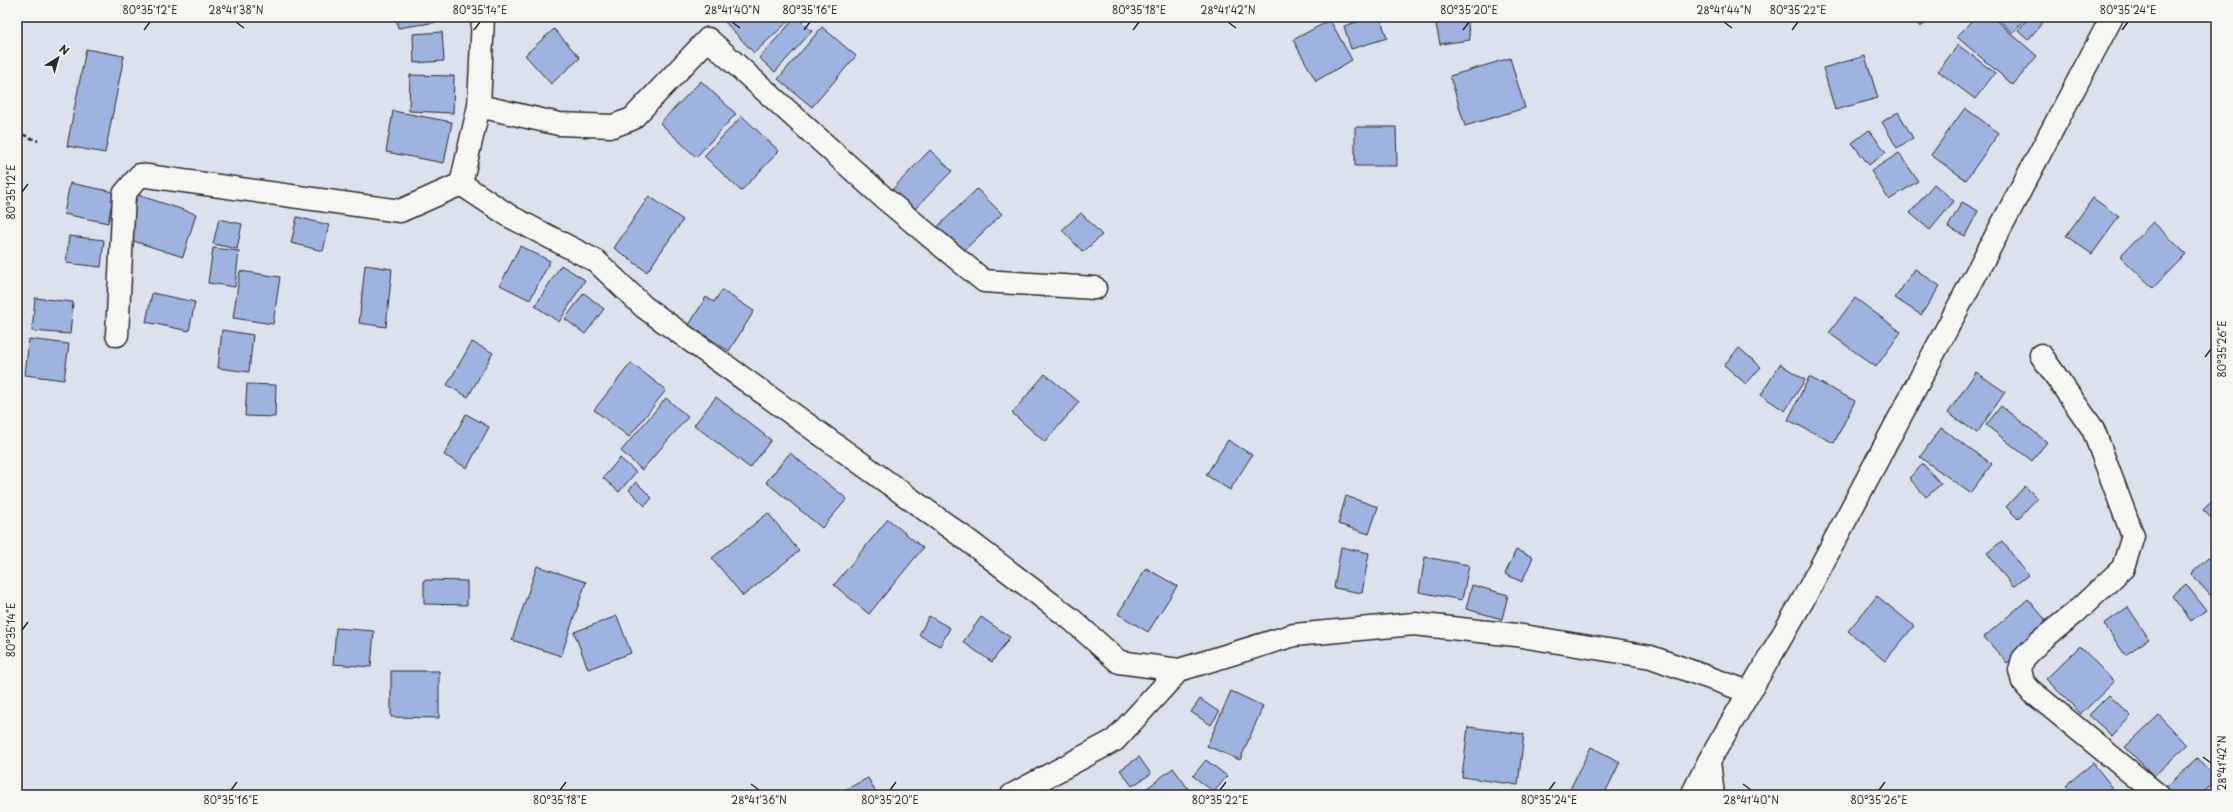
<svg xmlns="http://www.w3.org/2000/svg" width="2233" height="812" font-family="'Playpen Sans',sans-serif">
	<rect width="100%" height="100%" fill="#dce2ed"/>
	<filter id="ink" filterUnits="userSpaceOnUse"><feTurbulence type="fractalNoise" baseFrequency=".025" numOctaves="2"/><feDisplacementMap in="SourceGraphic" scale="8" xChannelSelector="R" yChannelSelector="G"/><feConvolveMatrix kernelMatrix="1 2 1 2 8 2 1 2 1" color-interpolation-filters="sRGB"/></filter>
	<g filter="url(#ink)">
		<!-- building -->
		<path fill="#9fb3e1" stroke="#2b2b2b" d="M396 17H444V21L398 28Z
			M728 17H793L754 53 724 21Z
			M796 17 812 31 775 72 759 58Z
			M1374 17H1380L1387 38 1351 49 1344 26Z
			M1446 17H1467L1470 40 1440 44 1435 19Z
			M1913 17H1936L1920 27Z
			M1975 17H1992L2037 56 2013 85 1957 37Z
			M1995 17H2027L2013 33Z
			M2029 17H2047L2028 40 2018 31Z
			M1330 20 1352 60 1316 81 1293 40Z
			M822 27 856 56 812 107 778 79Z
			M554 29 580 58 551 84 525 55Z
			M442 32 444 61 414 63 413 34Z
			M1958 45 1995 73 1975 99 1938 71Z
			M86 49 124 56 105 153 67 146Z
			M1865 56 1878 98 1835 110 1823 68Z
			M1510 58 1525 108 1465 126 1450 76Z
			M410 75 454 76 453 113 409 111Z
			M701 81 736 114 696 157 660 123Z
			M1965 108 1999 133 1966 180 1931 155Z
			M393 111 452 122 444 163 386 152Z
			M1898 112 1913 138 1897 148 1882 122Z
			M742 116 779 151 741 191 704 156Z
			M1355 127H1396L1397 166H1355Z
			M1869 130 1886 152 1869 165 1852 143Z
			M930 150 952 171 910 214 889 193Z
			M1899 153 1918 181 1889 200 1871 171Z
			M70 183 114 192 108 223 64 214Z
			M1934 184 1954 201 1930 230 1910 213Z
			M977 189 1002 214 957 257 932 232Z
			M138 195 196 214 183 257 124 238Z
			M649 196 683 220 647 272 614 248Z
			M2093 198 2119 217 2092 254 2066 236Z
			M1962 202 1978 211 1965 236 1948 227Z
			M1081 213 1102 235 1083 252 1062 230Z
			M297 217 329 225 323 251 291 243Z
			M219 219 242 224 237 249 213 244Z
			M2153 222 2186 254 2153 288 2120 256Z
			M69 236 104 240 101 267 66 263Z
			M520 246 550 261 530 300 500 285Z
			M213 248 239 251 235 287 208 283Z
			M365 265 392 269 386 327 359 323Z
			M561 265 585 280 559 322 535 306Z
			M1915 269 1940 286 1921 315 1895 298Z
			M240 271 280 277 273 324 233 318Z
			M722 290 754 311 729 351 689 325 706 297 714 302Z
			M152 293 195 302 189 331 146 322Z
			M584 293 604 309 585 334 565 319Z
			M35 298 73 302 70 334 32 331Z
			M1855 298 1901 332 1876 367 1829 333Z
			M222 330 253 335 249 372 218 368Z
			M29 339 69 344 64 380 25 375Z
			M472 342 493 353 468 397 447 385Z
			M1739 348 1761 367 1746 384 1724 365Z
			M631 363 666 390 629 437 594 410Z
			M1780 364 1805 380 1785 411 1761 395Z
			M1976 372 2005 392 1977 433 1948 413Z
			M1045 374 1079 402 1045 442 1012 413Z
			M1809 377 1855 401 1834 443 1788 420Z
			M247 384 276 385 275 417 245 416Z
			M716 397 771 440 750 468 694 425Z
			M666 398 688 417 642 470 621 451Z
			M2001 406 2047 442 2032 461 1986 425Z
			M466 414 489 427 467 468 444 455Z
			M1941 428 1992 464 1970 493 1920 457Z
			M1228 440 1252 455 1230 490 1206 475Z
			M790 453 847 499 822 528 766 482Z
			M620 458 636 472 619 492 603 478Z
			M1923 464 1941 484 1926 497 1909 478Z
			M636 482 652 498 645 506 629 490Z
			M2025 486 2037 498 2018 519 2006 507Z
			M1346 496 1378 507 1369 534 1338 524Z
			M2216 497V523L2203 510Z
			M768 513 799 551 743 596 712 558Z
			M888 519 923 548 869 614 834 585Z
			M2002 541 2028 575 2013 587 1987 553Z
			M1341 547 1369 553 1362 593 1334 588Z
			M1516 550 1533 557 1522 582 1505 574Z
			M1425 557 1469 565 1462 600 1419 592Z
			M2208 558 2216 566V592L2211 596 2191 574Z
			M537 566 586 582 561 656 512 640Z
			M1146 568 1177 586 1148 632 1118 614Z
			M424 580 467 581V605L424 604Z
			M2186 584 2206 610 2191 621 2172 596Z
			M1472 585 1508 595 1502 619 1466 609Z
			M1877 596 1914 626 1885 661 1848 631Z
			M2028 599 2050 625 2007 663 1984 637Z
			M2128 607 2149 639 2125 655 2104 624Z
			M617 616 631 653 588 669 574 632Z
			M929 616 950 628 940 646 919 635Z
			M981 617 1010 637 992 662 963 642Z
			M336 628 374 631 371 667 333 664Z
			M2080 646 2114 682 2081 714 2046 679Z
			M391 671H439V718L391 717Z
			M1231 691 1263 706 1240 760 1207 746Z
			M2109 695 2131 716 2112 736 2089 715Z
			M1200 699 1219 712 1211 725 1191 712Z
			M2159 715 2187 745 2154 776 2125 747Z
			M1468 727 1524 734 1518 785 1462 777Z
			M1591 747 1620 762 1604 795H1583L1570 789Z
			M1139 757 1151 774 1132 786 1120 770Z
			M2198 758 2216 781 2199 795H2173L2166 787Z
			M1206 760 1227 776 1214 792 1193 776Z
			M2093 763 2113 788 2104 795H2074L2066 785Z
			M1173 768 1193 795H1142L1141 793Z
			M868 778 877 795H835Z
			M2125 790 2130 795H2120Z"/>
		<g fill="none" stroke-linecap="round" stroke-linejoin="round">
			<defs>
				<path id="minor" d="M483 17 479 106 461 184 511 217 596 261 644 307 966 539 1071 619 1119 662 1179 670
					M479 106 559 124 613 126 632 119 708 39 884 198 984 281 1095 288
					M117 335 124 194 140 175 400 211 461 184
					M2041 355 2093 429 2133 536 2123 568 2075 613 2039 642 2023 659 2020 670 2023 682 2030 690 2158 795
					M1709 761 1713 795
					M1012 795 1115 740 1179 670 1294 635 1414 624 1516 635 1651 657 1749 692
					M1692 795 1709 761 1803 600 2112 17"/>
			</defs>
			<!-- minor casing -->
			<use href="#minor" stroke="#2b2b2b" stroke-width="25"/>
			<!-- path -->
			<path stroke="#2b2b2b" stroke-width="2.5" stroke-dasharray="4 3" stroke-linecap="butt" d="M17 132 38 141"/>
			<!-- minor -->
			<use href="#minor" stroke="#f6f6f2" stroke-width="22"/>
		</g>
	</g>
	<!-- ticks -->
	<path fill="none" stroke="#2b2b2b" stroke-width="1.5" d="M236 22 244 28M732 22 740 28M1228 22 1236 28M1724 22 1732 28M144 30 150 22M474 30 480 22M804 30 810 22M1133 30 1139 22M1463 30 1469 22M1792 30 1798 22M2122 30 2128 22M22 192 28 184M2205 357 2211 349M22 630 28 622M2203 757 2211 763M751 784 759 790M1743 784 1751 790M231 790 237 782M560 790 566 782M890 790 896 782M1220 790 1226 782M1549 790 1555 782M1879 790 1885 782"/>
	<!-- margin -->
	<rect width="2233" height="812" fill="none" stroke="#f6f6f2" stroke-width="44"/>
	<!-- north arrow -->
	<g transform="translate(58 58) rotate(37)" stroke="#f6f6f2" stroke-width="3" paint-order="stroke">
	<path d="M0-3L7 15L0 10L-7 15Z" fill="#2b2b2b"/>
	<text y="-6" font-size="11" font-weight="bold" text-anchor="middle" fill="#2b2b2b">N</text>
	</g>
	<rect x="22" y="22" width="2189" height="768" fill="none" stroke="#2b2b2b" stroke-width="1.5"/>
	<g font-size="10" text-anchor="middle" fill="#2b2b2b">
		<text x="150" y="14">80°35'12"E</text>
		<text x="236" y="14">28°41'38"N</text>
		<text x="480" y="14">80°35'14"E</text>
		<text x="732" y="14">28°41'40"N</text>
		<text x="810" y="14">80°35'16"E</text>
		<text x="1139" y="14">80°35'18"E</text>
		<text x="1228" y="14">28°41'42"N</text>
		<text x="1469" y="14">80°35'20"E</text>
		<text x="1724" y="14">28°41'44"N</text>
		<text x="1798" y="14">80°35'22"E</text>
		<text x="2128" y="14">80°35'24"E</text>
		<text transform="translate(11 192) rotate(-90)" y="4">80°35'12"E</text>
		<text transform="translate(2222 349) rotate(-90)" y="4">80°35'26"E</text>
		<text transform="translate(11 630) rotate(-90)" y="4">80°35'14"E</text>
		<text transform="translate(2222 763) rotate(-90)" y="4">28°41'42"N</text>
		<text x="231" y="804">80°35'16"E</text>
		<text x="560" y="804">80°35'18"E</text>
		<text x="759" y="804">28°41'36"N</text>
		<text x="890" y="804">80°35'20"E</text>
		<text x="1220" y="804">80°35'22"E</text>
		<text x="1549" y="804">80°35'24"E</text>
		<text x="1751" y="804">28°41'40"N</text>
		<text x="1879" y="804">80°35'26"E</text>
	</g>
</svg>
